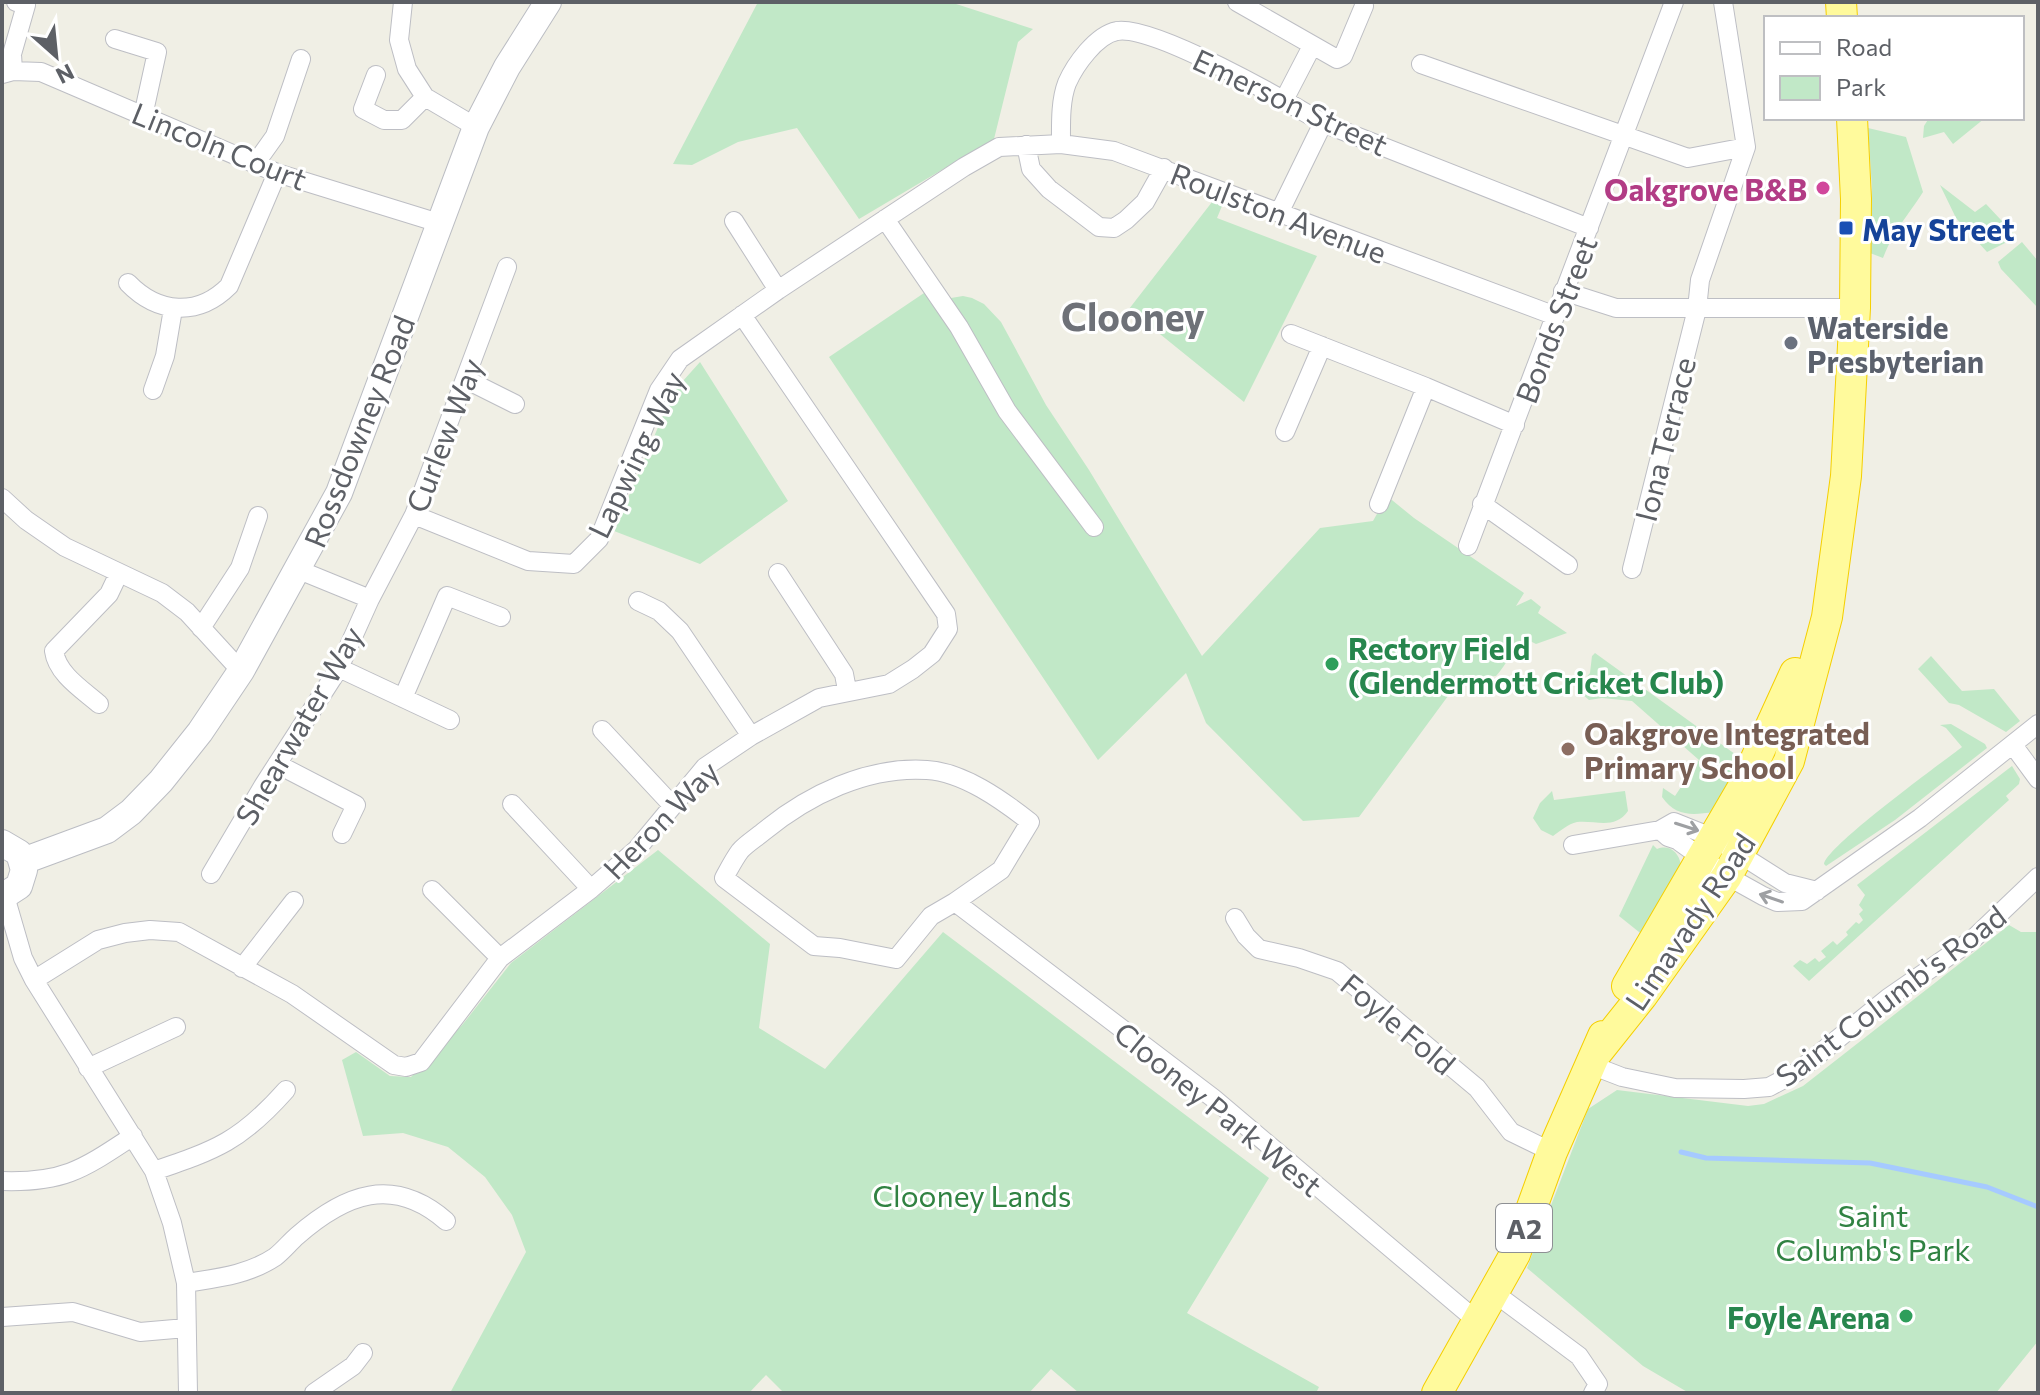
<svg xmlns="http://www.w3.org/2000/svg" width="2040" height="1395" font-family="Commissioner,sans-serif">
	<rect width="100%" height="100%" fill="#f0efe5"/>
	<!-- green -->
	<path fill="#c1e8c7" d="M758 2H950L1033 29 1018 42 994 139 859 219 797 128 738 142 692 165 673 164Z
		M1929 118H1985L1953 144 1944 132 1923 138 1924 126Z
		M1868 128 1906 137 1923 192C1907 217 1894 230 1883 258L1870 253 1872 188Z
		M1940 185 1975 212 1986 204 2017 237 1987 252 1956 218Z
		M1212 202 1222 206 1217 218 1317 256 1244 402 1129 309Z
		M2022 242 2038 261V308L2001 269 1998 262Z
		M927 291 939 300 963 296 972 298 984 304 1001 322 1046 405 1089 470 1202 656 1320 528 1373 521 1387 496 1414 518 1524 593 1516 606 1531 599 1541 607 1538 613 1567 633 1536 644 1526 639C1515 644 1506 666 1496 676L1482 677 1471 684 1462 677 1359 817 1303 821 1206 723 1186 673 1098 760 829 357Z
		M700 362 788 501 700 564 614 531 673 392Z
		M1595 653 1746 762 1714 812C1692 815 1676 817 1662 797L1663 788 1675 796 1699 760 1632 701 1602 698 1589 700 1576 689 1590 673 1592 656Z
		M1931 656 1962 691 1994 689 2020 721 2006 732 1959 705 1949 703 1918 669Z
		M1951 724 1985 744 1987 748 1895 820 1826 866 1824 864C1828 845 1940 764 1962 747L1946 728 1940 725Z
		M2012 766 2020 779 2019 784 2006 796 2009 800 1809 981 1793 966 1800 960 1807 964 1815 958 1819 962 1826 957 1821 951 1833 941 1837 945 1848 935 1846 932 1856 922 1859 924 1863 920 1859 914 1863 910 1859 905 1865 895 1857 885Z
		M1552 791 1554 800 1625 791 1628 811C1615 830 1596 820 1577 822 1568 824 1560 831 1553 836L1541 830 1533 818 1540 803Z
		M1653 845 1657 849C1670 844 1679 853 1681 865L1644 936 1619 916Z
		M658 850 770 944 759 1028 825 1069 943 932 1269 1178 1187 1313 1319 1387 1316 1393H1079L1051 1369 1029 1393H784L766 1375 749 1393H450L526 1252 512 1215 485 1177 448 1147 403 1133 363 1136 342 1060 356 1052 390 1076 411 1077 463 1024 511 963Z
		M2009 925 2021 932H2038V1341L1996 1393H1689L1643 1366 1527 1268 1588 1109 1617 1090 1748 1106 1764 1104 1803 1086Z"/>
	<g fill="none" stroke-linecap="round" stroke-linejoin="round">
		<!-- stream -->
		<path stroke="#a6caff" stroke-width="5" d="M1681 1152 1706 1158 1870 1163 1987 1187 2038 1207"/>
		<defs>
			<path id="minor" d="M403 2 399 40 407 69 425 97 476 127
				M1237 2 1337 59 1343 56 1364 6
				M115 39 157 52 143 116
				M1421 64 1688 158 1746 147
				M13 71 12 54 26 5 16 2
				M2 74 13 71 41 72 277 173 439 223
				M376 75 363 109 384 120H402L425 97
				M1284 100 1312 46
				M1061 144C1061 125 1060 101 1067 83 1075 65 1096 35 1117 31 1154 25 1286 101 1323 123L1589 228
				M1026 145 1031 169 1049 189 1099 227 1114 228 1126 220 1145 202 1164 168
				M255 164 275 136 301 59
				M1279 213 1323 123
				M885 219 959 327 1007 411 1094 527
				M734 221 778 290
				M128 283C158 314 198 317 229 286L277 173
				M1563 291 1616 308H1855
				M1291 334 1426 387 1515 425
				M465 379 515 404
				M153 390 165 356 173 309
				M1285 432 1322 346
				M2 498 26 520 65 547 162 593 187 612 241 671
				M1379 504 1426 387
				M1482 504 1568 565
				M414 515 528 561 574 564 599 539 659 390 680 359 778 290 964 167 999 147 1061 144 1114 151 1553 315
				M1468 546 1674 2
				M1632 569 1697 309 1700 280 1746 147 1723 2
				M778 573 844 674 847 690
				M370 599 414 515 507 267
				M638 601 659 611 680 631 751 736
				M201 628 240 568 258 516
				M339 668 450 720
				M403 698 447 596 501 617
				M99 704C83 690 57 674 54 651L109 594 119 573
				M602 730 672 805
				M2013 745 2038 779
				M277 764 356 805 342 834
				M512 804 591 889
				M1660 830 1668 837 1677 840 1727 876 1763 896 1777 902 1802 901 1920 818 2038 724
				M1573 845 1660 830 1674 822 1714 838 1785 883 1817 891
				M211 874 263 786 339 668 370 599 299 570
				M432 890 500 958
				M5 896 23 958 34 980 154 1171 172 1223 186 1283 188 1393
				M955 902 1001 870 1030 822C1002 800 963 772 927 770 867 766 808 795 763 832 756 838 746 844 740 851 734 859 729 869 724 878L814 946 840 948 896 959 931 916 955 902 1213 1098 1477 1321
				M1235 918 1246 936 1259 949 1299 958 1337 971 1477 1088 1511 1132 1552 1152
				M242 968 294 901
				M34 980 98 940 125 933 150 930 179 932 292 994 394 1065 406 1067 421 1062 500 958 591 889 637 849 705 767 751 736 819 698 889 684 913 669 932 654 948 629 946 614 742 315
				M1591 1065 1622 1077 1675 1088 1744 1089 1769 1087 1797 1072 1888 998 1972 940 2038 877
				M88 1068 176 1027
				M154 1171C216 1150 241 1141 286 1090
				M2 1181C64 1183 83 1169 133 1136
				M186 1283C217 1278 248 1275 275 1257 283 1251 290 1242 297 1236 345 1194 393 1175 446 1221
				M1493 1292 1579 1356 1598 1384 1593 1393
				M2 1317 73 1312 140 1332 186 1328
				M314 1393 353 1366 363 1353"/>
			<path id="secondary" d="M2 843 19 853 24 870 19 886 2 897
				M23 861 107 830 131 812 161 781 200 732 241 671 339 493 476 127 507 67 548 2"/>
			<path id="trunk" d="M1841 2 1842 18
				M1627 986 1743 787 1795 673
				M1595 1055 1642 996 1727 876 1789 761 1827 617 1846 476 1855 308 1856 199 1852 118
				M1437 1393 1515 1254 1552 1152 1603 1036"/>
		</defs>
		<!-- minor casing -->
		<use href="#minor" stroke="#bdbec4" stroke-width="20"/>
		<!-- secondary casing -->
		<use href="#secondary" stroke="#bbbdc3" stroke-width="28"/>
		<!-- trunk casing -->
		<use href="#trunk" stroke="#f5cf00" stroke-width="32"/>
		<!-- minor -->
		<use href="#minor" stroke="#fff" stroke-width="18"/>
		<!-- secondary -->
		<use href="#secondary" stroke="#fff" stroke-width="26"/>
		<!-- trunk -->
		<use href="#trunk" stroke="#fffa9c" stroke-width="30"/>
	</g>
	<!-- one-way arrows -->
	<defs><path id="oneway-shaft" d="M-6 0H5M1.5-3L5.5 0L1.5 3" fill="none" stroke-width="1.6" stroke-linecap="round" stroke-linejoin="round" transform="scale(2)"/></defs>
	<g stroke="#9ea0a3">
		<use href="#oneway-shaft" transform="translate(1687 827) rotate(18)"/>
		<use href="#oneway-shaft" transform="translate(1771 898) rotate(-161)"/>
	</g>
	<!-- markers -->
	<circle fill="#d1479c" stroke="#fff" stroke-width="3" cx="1823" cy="188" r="8"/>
	<rect fill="#1a4fb4" stroke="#fff" stroke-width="3" x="1838" y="220" width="16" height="16" rx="4"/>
	<circle fill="#6b7280" stroke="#fff" stroke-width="3" cx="1791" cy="343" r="8"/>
	<g fill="#2e9e5b" stroke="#fff" stroke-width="3">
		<circle cx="1332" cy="664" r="8"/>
		<circle cx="1906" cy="1316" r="8"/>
	</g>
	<circle fill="#8d6e63" stroke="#fff" stroke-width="3" cx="1568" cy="749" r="8"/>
	<g text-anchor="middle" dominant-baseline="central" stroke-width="6" stroke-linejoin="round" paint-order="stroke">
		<!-- shield labels -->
		<rect fill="#fff" stroke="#8e9094" stroke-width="2" x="1496" y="1204" width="56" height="48" rx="6"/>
		<g font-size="28" font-weight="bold" fill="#5d6066">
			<text x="1524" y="1228">A2</text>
		</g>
		<!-- street labels -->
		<g font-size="30" fill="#5d6066" stroke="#fff">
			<text transform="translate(1291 101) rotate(25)">Emerson Street</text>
			<text transform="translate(220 145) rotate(22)">Lincoln Court</text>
			<text transform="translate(1279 212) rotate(21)">Roulston Avenue</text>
			<text transform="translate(1555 319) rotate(-69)">Bonds Street</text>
			<text transform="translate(358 431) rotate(-68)">Rossdowney Road</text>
			<text transform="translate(443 435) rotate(-69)">Curlew Way</text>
			<text transform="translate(1664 439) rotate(-76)">Iona Terrace</text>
			<text transform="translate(635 454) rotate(-64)">Lapwing Way</text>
			<text transform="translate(298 725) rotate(-60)">Shearwater Way</text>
			<text transform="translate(660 819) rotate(-46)">Heron Way</text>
			<text transform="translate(1689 921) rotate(-56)">Limavady Road</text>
			<text transform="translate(1890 995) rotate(-37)">Saint Columb's Road</text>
			<text transform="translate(1399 1023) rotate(40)">Foyle Fold</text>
			<text transform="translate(1219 1108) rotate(39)">Clooney Park West</text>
		</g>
		<!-- hotel labels -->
		<g font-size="30" font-weight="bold" fill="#b23c85" stroke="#fff" text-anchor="end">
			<text x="1807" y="188">Oakgrove B&amp;B</text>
		</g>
		<!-- transit labels -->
		<g font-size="30" font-weight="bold" fill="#164399" stroke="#fff" text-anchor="start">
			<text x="1862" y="228">May Street</text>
		</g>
		<!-- worship labels -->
		<g font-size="30" font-weight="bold" fill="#5b616d" stroke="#fff" text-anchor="start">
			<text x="1807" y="326">Waterside<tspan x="1807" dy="34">Presbyterian</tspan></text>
		</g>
		<!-- leisure labels -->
		<g font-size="30" font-weight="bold" fill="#27864d" stroke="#fff" text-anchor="start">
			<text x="1348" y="647">Rectory Field<tspan x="1348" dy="34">(Glendermott Cricket Club)</tspan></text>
			<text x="1890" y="1316" text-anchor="end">Foyle Arena</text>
		</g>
		<!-- education labels -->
		<g font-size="30" font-weight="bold" fill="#785e54" stroke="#fff" text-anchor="start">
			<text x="1584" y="732">Oakgrove Integrated<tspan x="1584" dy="34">Primary School</tspan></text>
		</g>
		<!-- park labels -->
		<g font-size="30" fill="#308242" stroke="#fff">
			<text x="972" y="1194">Clooney Lands</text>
			<text x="1873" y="1214">Saint<tspan x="1873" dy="34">Columb's Park</tspan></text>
		</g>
		<!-- district labels -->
		<g font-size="38" font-weight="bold" fill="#6e7178" stroke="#fff">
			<text x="1133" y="315">Clooney</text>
		</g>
	</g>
	<!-- border -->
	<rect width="2040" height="1395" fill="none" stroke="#5d6066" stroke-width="8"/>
	<!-- legend -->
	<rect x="1764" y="16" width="260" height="104" fill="#ffffff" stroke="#bebfc2" stroke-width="2"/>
	<rect x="1780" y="42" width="40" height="12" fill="#ffffff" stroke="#bebfc2" stroke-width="2"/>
	<text x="1836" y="56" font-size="24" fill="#5d6066">Road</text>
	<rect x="1780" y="76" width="40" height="24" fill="#c1e8c7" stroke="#bebfc2" stroke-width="2"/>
	<text x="1836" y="96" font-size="24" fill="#5d6066">Park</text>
	<!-- north arrow -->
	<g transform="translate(56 56) rotate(153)" stroke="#ffffff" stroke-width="6" paint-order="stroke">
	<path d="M0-6L14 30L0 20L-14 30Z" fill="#5d6066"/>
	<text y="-12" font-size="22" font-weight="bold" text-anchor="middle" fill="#5d6066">N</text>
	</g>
</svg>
